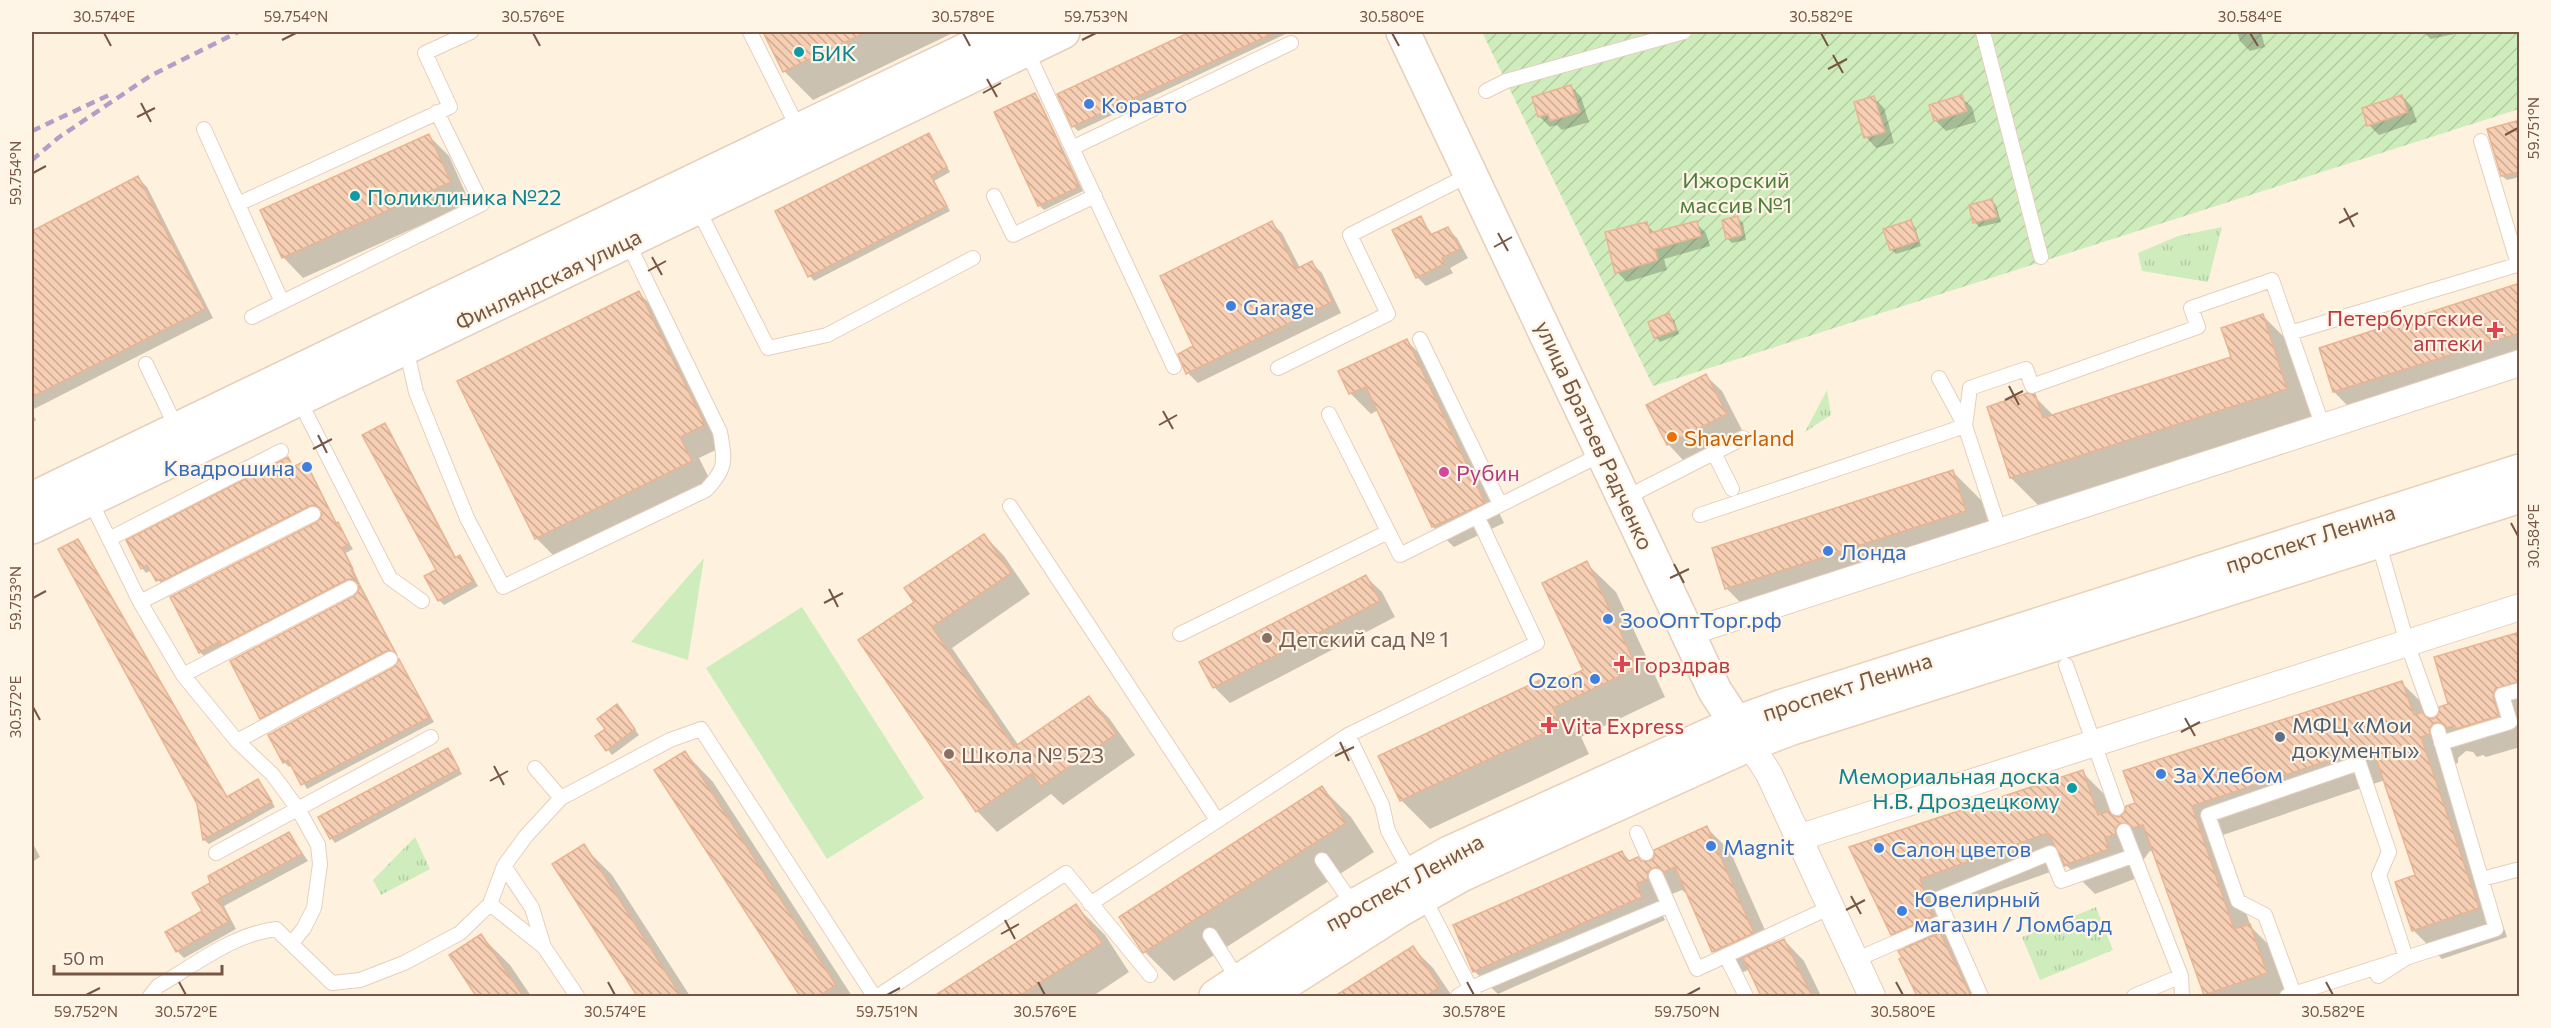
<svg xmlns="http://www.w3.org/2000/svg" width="2551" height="1028" font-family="Commissioner,sans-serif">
	<defs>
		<pattern id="grass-tufts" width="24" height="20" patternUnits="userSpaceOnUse" patternTransform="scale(1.5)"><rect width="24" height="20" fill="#cfecbc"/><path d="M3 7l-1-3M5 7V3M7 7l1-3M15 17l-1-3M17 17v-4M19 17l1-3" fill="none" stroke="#b5cca3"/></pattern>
		<pattern id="garden-furrows" width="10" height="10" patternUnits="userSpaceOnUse" patternTransform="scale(1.5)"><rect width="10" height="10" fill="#cfecbc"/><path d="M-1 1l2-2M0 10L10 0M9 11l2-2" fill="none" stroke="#b5cca3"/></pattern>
		<pattern id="building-back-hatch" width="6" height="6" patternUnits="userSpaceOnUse" patternTransform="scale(1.5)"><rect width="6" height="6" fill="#f6ceb3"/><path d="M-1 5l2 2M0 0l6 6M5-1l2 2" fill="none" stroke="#ccaa93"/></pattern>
	</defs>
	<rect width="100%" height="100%" fill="#fef2de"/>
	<!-- grass -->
	<path fill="url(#grass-tufts)" d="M2222 227 2208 282 2142 271 2138 253 2178 236Z
		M1827 390 1831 415 1805 432Z
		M415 837 430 869 381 895 373 880Z
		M2096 907 2113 950 2040 980 2022 937Z"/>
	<!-- garden -->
	<path fill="url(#garden-furrows)" d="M1482 32H2519V109L1653 386Z"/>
	<!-- pitch -->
	<path fill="#cfecbc" d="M704 558 688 660 631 642Z
		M802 607 924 798 827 859 706 668Z"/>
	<!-- shadow -->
	<path fill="#0003" d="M765 32H955L813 100 784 71Z
		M1194 32H1290L1078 131 1073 126 1059 95Z
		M2002 32H2015L2004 34Z
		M2237 32H2261L2265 47 2250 51 2240 41Z
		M2423 32H2459V33L2431 39Z
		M1571 86 1581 97 1589 122 1562 130 1557 125 1550 127 1539 116Z
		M1035 95 1039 99 1083 191 1044 210 1039 205Z
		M2402 96 2412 107 2417 122 2379 135 2369 125Z
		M1961 97 1972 107 1976 122 1946 131 1935 120Z
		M1874 98 1884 108 1894 143 1876 148 1866 137Z
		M2520 122V177L2507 180 2502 176Z
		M929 134 950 172 934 181 950 211 814 281 810 276 777 212Z
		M429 136 449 156 470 203 303 278 283 257Z
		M138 178 147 187 213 318 32 410V232Z
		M1992 201 1996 205 2001 222 1979 227 1975 222Z
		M1420 218 1433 235 1447 228 1457 238 1468 258 1450 268 1453 273 1426 286 1417 277Z
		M1738 218 1743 223 1746 240 1732 243 1727 238Z
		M1911 222 1915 227 1921 246 1896 254 1891 249Z
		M1272 223 1282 233 1300 268 1312 263 1322 273 1341 313 1198 383 1188 373 1195 346Z
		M1696 223 1706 233 1710 246 1664 259 1667 270 1627 282 1617 272 1646 224 1655 233Z
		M2520 285V371L2363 421 2334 392Z
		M639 293 660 314 724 446 699 458 711 482 556 558 536 538Z
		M1669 315 1674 320 1679 334 1660 342 1656 337Z
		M2263 316 2292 345 2315 418 2040 507 2011 478 1988 408 2034 396 2054 416 2232 358Z
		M1407 341 1427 361 1504 523 1454 547 1433 527 1378 410 1371 414 1350 393Z
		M1706 376 1722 391 1742 430 1683 460 1668 444Z
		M32 413 36 420 32 423Z
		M384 425 389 429 457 559 459 557 464 562 478 586 444 605 439 600 438 570Z
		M287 459 295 468 305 462 309 467 337 524 353 549 346 553 360 584H351L205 657 200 652 318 523 324 515 322 511 314 510 162 585 152 570 146 573 142 568Z
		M1953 472 1982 501 1994 540 1755 617 1726 588Z
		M984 535 1004 556 1030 594 952 648 1019 746 1089 698 1109 718 1135 755 1063 805 1051 794 997 832 977 811 916 602Z
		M77 541 228 798 258 781 275 807 209 844 204 840 198 803Z
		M1586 563 1616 592 1665 697 1581 737 1589 754 1430 829 1401 800 1540 681 1546 688 1585 670Z
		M1366 577 1382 592 1395 617 1230 703 1214 687 1201 662Z
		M360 584 398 656 391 655 266 722 261 718 359 593Z
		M2520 633V747L2486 757 2483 755 2477 757 2473 752 2466 751 2458 758V763L2449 766 2507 937 2442 959 2413 930 2417 876 2385 780 2220 836 2251 927 2279 955 2293 996H2207L2205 994 2154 852 2150 851 2144 859V863L2134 867 2137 878 2095 894 2067 866 1949 908 1980 996H1918L1901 959 1907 949 1892 934 1851 848 2082 772 2111 801 2117 818H2120L2402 683 2431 712 2434 720Z
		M399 661 434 722 307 789 293 765 289 767 284 762 270 735 395 668Z
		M621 711 639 735 612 755 597 736 607 729Z
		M448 750 462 774 335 843 331 838Z
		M684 752 713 782 852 996H802L656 771Z
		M1322 788 1351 817 1374 852 1174 981 1145 952Z
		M1707 828 1730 851 1772 946 1784 940 1804 961 1821 996H1763L1750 969 1737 975 1713 951 1688 895 1682 890 1672 894 1671 903 1659 908 1665 920 1498 994 1474 971 1622 852 1631 862 1650 863Z
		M289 834 308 861 224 906 236 929 184 958 177 951 204 912Z
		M32 842 40 857 32 862Z
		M583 846 612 875 690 996H638L554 864Z
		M1076 906 1105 935 1129 972 1093 996H937Z
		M481 936 510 965 531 996H478L451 956Z
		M1413 948 1433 968 1452 996H1338Z"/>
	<!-- building -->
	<path fill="url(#building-back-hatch)" stroke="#eab492" stroke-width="1.5" d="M763 32H866L783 72Z
		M1190 32H1276L1072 127 1057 94Z
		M1571 85 1580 112 1550 121 1548 114 1538 117 1532 97Z
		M1035 93 1079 187 1038 206 994 112Z
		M1962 95 1967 111 1934 121 1929 105Z
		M2402 95 2408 112 2367 126 2362 108Z
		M1874 96 1885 132 1864 138 1854 102Z
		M2520 120V172L2501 176 2487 129Z
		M929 133 947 167 931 176 947 206 808 277 775 211Z
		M429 134 451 182 282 258 260 210Z
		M138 176 205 309 32 397V231Z
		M1992 199 1997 217 1973 223 1969 205Z
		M1421 216 1430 235 1448 227 1460 249 1442 258 1444 264 1416 278 1392 230Z
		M1738 216 1742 235 1726 239 1722 220Z
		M1911 220 1918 241 1890 250 1883 229Z
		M1272 221 1296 269 1312 261 1332 302 1186 374 1178 354 1193 346 1160 276Z
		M1697 221 1701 236 1655 249 1658 260 1615 273 1605 232 1647 222 1650 233Z
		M2520 283V333L2333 392 2319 348Z
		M639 291 705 425 680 437 692 461 535 539 457 381Z
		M1669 313 1676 330 1654 338 1648 322Z
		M2263 314 2287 389 2010 478 1987 407 2027 393 2035 394 2043 418 2231 357 2221 328Z
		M1407 339 1485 503 1432 527 1366 387 1349 394 1338 371Z
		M1706 374 1727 414 1667 445 1646 405Z
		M385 423 455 558 460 555 474 581 438 601 424 576 436 570 362 435Z
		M288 457 293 467 305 461 336 523 338 522 349 544 342 548 353 569 351 570 395 652 386 651 260 719 230 661 354 596 359 589 358 583 351 579 346 580 222 645 220 641 199 653 170 597 317 522 322 515 321 509 314 505 309 506 162 581 161 579 156 581 147 565 141 569 126 540Z
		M1953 470 1966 511 1725 589 1712 548Z
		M984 534 1011 573 932 627 1014 747 1089 696 1116 734 1041 786 1032 773 976 812 858 640 914 602 904 588Z
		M78 539 227 797 258 779 272 802 203 840 197 804 58 549Z
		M1587 561 1637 668 1553 708 1561 725 1400 801 1378 756 1540 680 1544 688 1583 670 1542 583Z
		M1366 575 1380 601 1213 688 1199 662Z
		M2520 632V681L2495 689 2493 697 2499 716 2456 729 2455 726 2447 728 2444 724 2436 722 2429 728 2430 734 2421 737 2479 908 2412 931 2395 882 2415 875 2372 746 2192 806 2234 929 2250 924 2267 973 2204 995 2143 825 2133 828 2129 824 2120 823 2115 829 2116 834 2105 838 2109 849 2065 865 2048 833 1920 879 1933 916 1891 935 1849 847 2083 770 2098 815 2109 811 2112 815 2119 817 2124 813 2126 806 2135 803 2123 771 2402 681 2414 715 2422 712 2426 717 2433 719 2438 715 2439 707 2448 704 2434 657Z
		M399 659 430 717 301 785 288 760 283 763 268 735 394 667Z
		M617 704 635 729 606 751 595 736 605 729 597 719Z
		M448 748 459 769 330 839 318 817Z
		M685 751 836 985 819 996H800L654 770Z
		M1322 786 1346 823 1143 953 1119 917Z
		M1707 826 1754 933 1712 952 1675 867 1664 872 1656 867 1648 871V879L1637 884 1642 897 1473 972 1453 925 1622 851 1627 862 1638 857 1641 861H1649L1654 858V850Z
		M289 832 302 854 218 899 230 921 176 952 165 932 202 911 192 893 210 883 208 876Z
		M584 844 681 996H637L552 864Z
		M1076 904 1102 943 1060 970 1019 996H934Z
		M1940 933 1971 996H1917L1899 959 1902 957 1898 951Z
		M481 934 523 996H476L449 955Z
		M1784 939 1812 996H1761L1743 958Z
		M1413 946 1440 987 1426 996H1335Z"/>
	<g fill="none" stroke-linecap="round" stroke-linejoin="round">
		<defs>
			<path id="service" d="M750 32 800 132
				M1018 32 1174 367
				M1983 32 2041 257
				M1486 91 1506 81 1684 32
				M204 129 282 302
				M2481 141 2518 264
				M1072 148 1291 43
				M994 196 1013 235 1095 196
				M238 204 450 107 425 53 471 32
				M697 207 768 348 827 335 973 258
				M252 317 482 204 437 112
				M2290 333 2520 264
				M1420 339 1500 504
				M406 348 416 392 467 518 503 587 706 490C727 468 725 461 720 432L626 239
				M146 364 178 431
				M1278 368 1388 314 1350 235 1471 174
				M1939 378 1965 426 2000 532
				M298 398 390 578 422 601
				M1329 414 1400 555 1604 453
				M1965 426 1970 388 2026 369 2032 386 2198 327 2191 308 2272 280 2323 427
				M1714 453 1732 489
				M89 498 140 602 183 675 237 741 273 775 298 809 318 845 320 864 314 908 304 928 292 943
				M1625 498 1743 438
				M1010 506 1217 820
				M1700 515 1965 426
				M109 539 281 451
				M2378 541 2407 643 2431 710
				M140 602 313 514
				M1180 634 1388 532
				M2066 665 2117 808
				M183 675 350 588
				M1348 735 1382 805 1388 831 1411 873
				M237 741 390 659
				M2441 743 2510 722 2502 695 2520 690
				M535 768 561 798
				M2124 831 2181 976 2182 996
				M1637 833 1646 853
				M216 853 431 737
				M1322 860 1354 906
				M504 866 532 908 544 947
				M1656 876 1697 969 1831 907
				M2482 879 2520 869
				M1423 896 1474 995
				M490 904 544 947 577 996
				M1090 904 1348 735 1537 643 1477 516
				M1210 935 1239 981
				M1726 956 1746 996
				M1855 960 1947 920
				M2294 994 2265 915 2238 901 2208 815 2359 763 2389 852 2379 875 2406 958 2378 976
				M150 996 158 986C195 965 233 934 276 929L332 983 360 980 404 963 460 933 490 904 504 866 526 836 561 798 670 740 701 729 874 996
				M878 996 1066 873 1150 975
				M1458 996 1471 988 1669 905
				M1981 996 1938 899 2050 853 2061 881 2133 856
				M2134 996 2181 976
				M2287 996 2496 929 2438 731"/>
			<path id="minor" d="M1687 633 2520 363
				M1750 744 1769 774 1872 996
				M1798 838 2520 607"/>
			<path id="tertiary" d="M1403 32 1715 691 1750 744
				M32 499 1003 32
				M32 527 1063 32"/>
			<path id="secondary" d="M1216 996 1354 906 1449 853 1736 723 1783 706 2520 471
				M1265 996 1398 911 1461 875 1750 744 1792 728 2520 496"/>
		</defs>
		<!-- service casing -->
		<use href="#service" stroke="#e5cfbd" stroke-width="16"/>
		<!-- minor casing -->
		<use href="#minor" stroke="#e5cfbd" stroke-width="28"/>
		<!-- tertiary casing -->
		<use href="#tertiary" stroke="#e5cfbd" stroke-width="36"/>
		<!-- secondary casing -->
		<use href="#secondary" stroke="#ead0b9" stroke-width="36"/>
		<!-- service -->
		<use href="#service" stroke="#fff" stroke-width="14"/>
		<!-- minor -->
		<use href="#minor" stroke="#fff" stroke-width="26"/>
		<!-- tertiary -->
		<use href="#tertiary" stroke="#fff" stroke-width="33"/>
		<!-- secondary -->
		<use href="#secondary" stroke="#fff" stroke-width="33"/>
		<!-- rail -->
		<path stroke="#b49dc7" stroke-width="4.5" stroke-dasharray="9 6" stroke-linecap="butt" d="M32 131 109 95
			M32 160 58 138 150 76 238 32"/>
	</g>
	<!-- ticks -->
	<path fill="none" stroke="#765644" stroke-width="2" d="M104 33 111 46M533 33 540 46M963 33 970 46M1392 33 1399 46M1821 33 1828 46M2250 33 2258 46M282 40 296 33M1082 40 1096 33M1833 55 1843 73M1828 69 1847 59M987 79 997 97M983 93 1001 83M141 103 151 122M137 117 155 108M2505 135 2518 128M33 173 46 166M2344 208 2354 227M2339 223 2358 213M1498 233 1508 251M1494 247 1512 237M652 257 662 275M648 271 666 261M2009 386 2019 405M2005 400 2023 391M1163 411 1173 429M1159 425 1177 415M318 435 327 453M313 449 332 439M2511 523 2518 536M1674 564 1684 583M1670 578 1689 569M829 589 838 607M33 598 46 591M824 603 843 593M33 707 40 720M2185 718 2195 736M2181 732 2200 722M1340 742 1349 761M1335 756 1354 747M494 766 504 785M490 781 508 771M1851 896 1861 914M1846 910 1865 900M1005 920 1015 939M1001 934 1019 924M179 982 186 995M608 982 615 995M1038 982 1045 995M1467 982 1474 995M1896 982 1903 995M2326 982 2333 995M86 995 100 988M887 995 900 988M1687 995 1700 988"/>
	<!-- markers -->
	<g fill="#0f9aa8" stroke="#fff5e6" stroke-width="2">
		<circle cx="799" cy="52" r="6"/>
		<circle cx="355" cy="196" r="6"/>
		<circle cx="2072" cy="788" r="6"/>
	</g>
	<g fill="#3f7fe0" stroke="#fff5e6" stroke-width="2">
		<circle cx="1089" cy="104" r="6"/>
		<circle cx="1231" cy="306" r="6"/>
		<circle cx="307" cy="467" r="6"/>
		<circle cx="1828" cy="551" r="6"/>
		<circle cx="1608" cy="619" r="6"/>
		<circle cx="1595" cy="679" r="6"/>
		<circle cx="2161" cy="774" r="6"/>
		<circle cx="1711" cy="846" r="6"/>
		<circle cx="1879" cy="848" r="6"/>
		<circle cx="1902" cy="911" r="6"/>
	</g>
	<g fill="#e0444e" stroke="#fff5e6" stroke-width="2">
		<path d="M2492 321h6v6h6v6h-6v6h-6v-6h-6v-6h6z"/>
		<path d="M1619 655h6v6h6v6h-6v6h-6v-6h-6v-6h6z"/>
		<path d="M1546 716h6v6h6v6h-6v6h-6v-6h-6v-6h6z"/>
	</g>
	<circle fill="#e8710a" stroke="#fff5e6" stroke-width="2" cx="1672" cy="437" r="6"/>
	<circle fill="#d1479c" stroke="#fff5e6" stroke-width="2" cx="1444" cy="472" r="6"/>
	<g fill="#8d6e63" stroke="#fff5e6" stroke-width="2">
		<circle cx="1267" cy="638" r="6"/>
		<circle cx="949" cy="754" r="6"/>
	</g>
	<circle fill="#5c6f8a" stroke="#fff5e6" stroke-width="2" cx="2280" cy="737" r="6"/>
	<g text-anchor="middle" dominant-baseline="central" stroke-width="4.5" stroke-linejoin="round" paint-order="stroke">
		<!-- culture labels -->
		<g font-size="22" fill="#0d838f" stroke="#fff5e6" text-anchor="start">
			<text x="811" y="52">БИК</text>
			<text x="367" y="196">Поликлиника №22</text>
			<text x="2060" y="775" text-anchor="end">Мемориальная доска<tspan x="2060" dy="25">Н.В. Дроздецкому</tspan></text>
		</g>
		<!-- shop labels -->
		<g font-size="22" fill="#366cbe" stroke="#fff5e6" text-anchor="start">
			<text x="1101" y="104">Коравто</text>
			<text x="1243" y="306">Garage</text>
			<text x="295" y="467" text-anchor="end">Квадрошина</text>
			<text x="1840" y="551">Лонда</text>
			<text x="1620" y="619">ЗооОптТорг.рф</text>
			<text x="1583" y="679" text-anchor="end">Ozon</text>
			<text x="2173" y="774">За Хлебом</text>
			<text x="1723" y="846">Magnit</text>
			<text x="1891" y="848">Салон цветов</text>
			<text x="1914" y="898">Ювелирный<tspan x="1914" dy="25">магазин / Ломбард</tspan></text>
		</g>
		<!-- park labels -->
		<g font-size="22" fill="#4e7d3b" stroke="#fff5e6">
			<text x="1736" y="179">Ижорский<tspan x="1736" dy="25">массив №1</tspan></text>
		</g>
		<!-- street labels -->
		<g font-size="22" fill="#765644" stroke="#fff5e6">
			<text transform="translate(548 279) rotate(-26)">Финляндская улица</text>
			<text transform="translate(1595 435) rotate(65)">улица Братьев Радченко</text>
			<text transform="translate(2310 538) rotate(-18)">проспект Ленина</text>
			<text transform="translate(1847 686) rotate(-18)">проспект Ленина</text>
			<text transform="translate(1404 882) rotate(-29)">проспект Ленина</text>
		</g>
		<!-- health labels -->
		<g font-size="22" fill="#be3a42" stroke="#fff5e6" text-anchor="start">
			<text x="2483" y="317" text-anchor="end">Петербургские<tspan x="2483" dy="25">аптеки</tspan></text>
			<text x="1634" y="664">Горздрав</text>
			<text x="1561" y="725">Vita Express</text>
		</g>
		<!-- food labels -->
		<g font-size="22" fill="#c56008" stroke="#fff5e6" text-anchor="start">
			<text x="1684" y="437">Shaverland</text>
		</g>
		<!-- hotel labels -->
		<g font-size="22" fill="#b23c85" stroke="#fff5e6" text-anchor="start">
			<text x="1456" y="472">Рубин</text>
		</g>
		<!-- education labels -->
		<g font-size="22" fill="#785e54" stroke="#fff5e6" text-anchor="start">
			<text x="1279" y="638">Детский сад № 1</text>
			<text x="961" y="754">Школа № 523</text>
		</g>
		<!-- service labels -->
		<g font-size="22" fill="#4e5e75" stroke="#fff5e6" text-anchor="start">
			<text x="2292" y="724">МФЦ «Мои<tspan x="2292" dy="25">документы»</tspan></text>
		</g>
	</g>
	<!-- border -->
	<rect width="2551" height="1028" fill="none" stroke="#fff5e6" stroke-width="66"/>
	<!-- scale -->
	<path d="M54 965v9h168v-9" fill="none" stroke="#765644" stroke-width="3"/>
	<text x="63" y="965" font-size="18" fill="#765644" stroke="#fff5e6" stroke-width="4.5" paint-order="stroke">50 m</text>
	<rect x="33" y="33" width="2485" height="962" fill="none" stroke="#765644" stroke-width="2"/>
	<g font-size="15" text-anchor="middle" fill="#765644">
		<text x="104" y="22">30.574°E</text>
		<text x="296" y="22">59.754°N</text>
		<text x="533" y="22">30.576°E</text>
		<text x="963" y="22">30.578°E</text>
		<text x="1096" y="22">59.753°N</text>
		<text x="1392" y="22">30.580°E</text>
		<text x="1821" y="22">30.582°E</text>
		<text x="2250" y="22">30.584°E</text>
		<text transform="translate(2534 128) rotate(-90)" y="5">59.751°N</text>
		<text transform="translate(16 173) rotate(-90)" y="5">59.754°N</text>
		<text transform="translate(2534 536) rotate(-90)" y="5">30.584°E</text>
		<text transform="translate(16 598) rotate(-90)" y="5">59.753°N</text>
		<text transform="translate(16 707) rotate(-90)" y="5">30.572°E</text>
		<text x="86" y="1017">59.752°N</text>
		<text x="186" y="1017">30.572°E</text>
		<text x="615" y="1017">30.574°E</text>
		<text x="887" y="1017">59.751°N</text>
		<text x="1045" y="1017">30.576°E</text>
		<text x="1474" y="1017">30.578°E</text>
		<text x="1687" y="1017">59.750°N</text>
		<text x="1903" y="1017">30.580°E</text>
		<text x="2333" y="1017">30.582°E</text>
	</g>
</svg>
